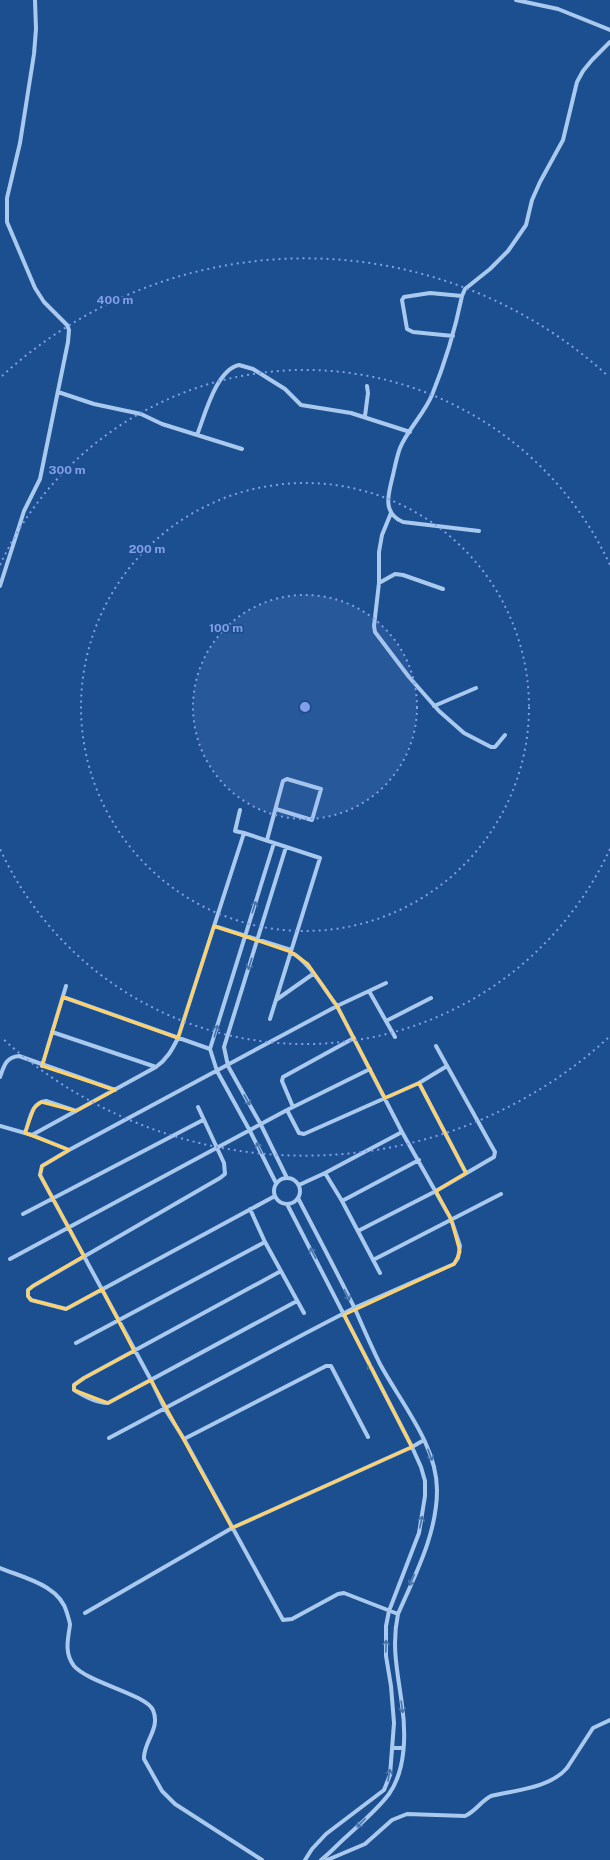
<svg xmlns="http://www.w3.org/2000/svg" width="610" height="1860" font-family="'Public Sans',sans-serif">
	<rect width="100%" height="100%" fill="#1b4f8f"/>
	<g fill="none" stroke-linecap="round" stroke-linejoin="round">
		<!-- street -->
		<path stroke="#a9c9ee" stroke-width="4" d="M516 0 558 9 610 30
			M453 336 413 332 407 329 402 300 404 297 430 293 462 296
			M58 392 94 404 141 414 162 424 242 449
			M365 416 368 393 367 386
			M197 435C205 415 216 370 239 365L253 369 285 389 301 405 351 413 410 432
			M391 513 382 535 379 552V583L374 626 375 632 409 677 439 711 464 733 491 747H495L505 735
			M479 531 403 522C381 513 389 492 393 475 395 466 397 456 400 448 408 429 424 414 432 395 445 363 455 330 462 296L465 289 490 269 508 251 526 225 532 200 540 182 563 140 577 82 583 71 592 60 610 42
			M379 583 395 574 403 575 443 589
			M0 586 24 511 40 479 68 342 69 330 67 325 44 302 35 288 7 222V198L20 143 34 54 36 29 35 0
			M434 706 476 688
			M240 810 235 831 244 833
			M267 840 283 781 287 779 321 789 312 820 276 809
			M274 843 210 1049 217 1071 250 1131 276 1183
			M286 847 224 1047 228 1066 261 1125 287 1178
			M214 926 291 950V952C311 964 323 988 337 1006L386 983
			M369 991 395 1037
			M63 997 210 1049
			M276 1000 313 974
			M386 1021 431 998
			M52 1032 156 1067
			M42 1066 66 986
			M0 1077C4 1066 6 1057 19 1056L115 1090
			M419 1083 466 1173
			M198 1107 224 1163 225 1174 220 1178 33 1286 28 1290V1296L31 1300 66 1309 275 1196
			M293 1107 282 1081 283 1077 354 1038
			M287 1110 299 1133 304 1134 419 1083 447 1066
			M0 1126 32 1135 69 1150 42 1166 40 1175 151 1380 165 1409 184 1439 283 1620 292 1619 338 1594 344 1593 398 1614
			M25 1133C30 1120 31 1102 46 1101L76 1111
			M32 1135 156 1067C167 1059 172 1050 178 1038L244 833 320 858 270 1019
			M69 1150 337 1006 402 1132 451 1219 460 1246 458 1258 454 1264 354 1308 306 1333 109 1438
			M325 1173 342 1201 380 1273
			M274 1191a13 13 0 1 1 26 0a13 13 0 1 1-26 0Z
			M299 1185 325 1173 402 1132
			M298 1198C317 1235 337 1272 355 1309 363 1327 371 1346 380 1364 401 1403 437 1445 437 1490 437 1534 415 1575 398 1614 391 1647 398 1673 402 1705 406 1733 406 1770 389 1794 377 1810 360 1824 346 1837 337 1845 330 1853 321 1860
			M342 1201 419 1160
			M287 1204 412 1447 421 1467 425 1481V1496L419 1533 389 1611 386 1626V1656L391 1686 394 1723 390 1775 384 1790 326 1834 312 1849 305 1860
			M250 1209 265 1242 304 1313
			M23 1214 203 1120
			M358 1231 436 1191 494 1157 495 1152 491 1145 436 1046
			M10 1259 287 1110 370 1069
			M373 1260 501 1194
			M281 1271 84 1378 74 1385V1390C84 1396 96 1403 108 1403L297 1301
			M76 1343 265 1242
			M184 1439 326 1366H331L368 1437
			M0 1568C24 1578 60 1585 67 1613 68 1617 70 1622 70 1625 68 1639 64 1653 74 1666 89 1683 145 1694 153 1710 161 1729 143 1742 144 1759L162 1791 175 1804 262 1860
			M85 1613 232 1528 412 1447 424 1440
			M392 1748H403
			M327 1860 365 1844 392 1820 407 1814 465 1816C476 1811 481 1801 491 1796 516 1790 550 1788 567 1768L593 1728 610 1720"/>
	</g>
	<!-- one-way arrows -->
	<defs><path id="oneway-shaft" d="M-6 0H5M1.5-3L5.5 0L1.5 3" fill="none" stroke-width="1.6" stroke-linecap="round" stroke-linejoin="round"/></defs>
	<g stroke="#4674ac">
		<use href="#oneway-shaft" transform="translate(254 907) rotate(-72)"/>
		<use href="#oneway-shaft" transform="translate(250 964) rotate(107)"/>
		<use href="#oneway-shaft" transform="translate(216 1031) rotate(-74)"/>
		<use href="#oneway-shaft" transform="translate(247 1100) rotate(61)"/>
		<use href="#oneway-shaft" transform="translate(259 1148) rotate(-116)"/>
		<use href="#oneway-shaft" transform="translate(313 1253) rotate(-117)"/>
		<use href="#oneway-shaft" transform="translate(347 1295) rotate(63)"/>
		<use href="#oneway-shaft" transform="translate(371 1369) rotate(-116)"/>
		<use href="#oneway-shaft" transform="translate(430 1455) rotate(70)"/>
		<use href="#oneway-shaft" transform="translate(421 1522) rotate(-78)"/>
		<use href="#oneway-shaft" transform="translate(412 1580) rotate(113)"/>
		<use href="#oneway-shaft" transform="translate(386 1646) rotate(-89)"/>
		<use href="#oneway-shaft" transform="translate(402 1707) rotate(82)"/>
		<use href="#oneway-shaft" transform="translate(389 1775) rotate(-80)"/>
		<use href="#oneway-shaft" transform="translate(361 1823) rotate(134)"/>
	</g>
	<!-- marked area -->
	<path fill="none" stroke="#ffd166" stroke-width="3" stroke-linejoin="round" d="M214 926 291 952 308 964 337 1006 385 1098 419 1083 466 1173 436 1191 451 1219 460 1252 454 1264 344 1315 412 1447 232 1528 151 1380 108 1403 74 1390V1385L84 1378 134 1351 102 1289 66 1309 31 1300 28 1296V1290L33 1286 84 1256 40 1175 42 1166 69 1150 25 1133 34 1108 41 1102 76 1111 115 1090 42 1066 63 997 178 1038Z"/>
	<!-- distance rings -->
	<circle cx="305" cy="707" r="112" fill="#839eea" fill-opacity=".12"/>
	<g fill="none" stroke="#839eea" stroke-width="2" stroke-dasharray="2 4">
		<circle cx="305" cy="707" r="112"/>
		<circle cx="305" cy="707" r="224"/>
		<path d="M610 849A336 336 0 0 1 0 849M0 565A336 336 0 0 1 610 565"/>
		<path d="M608 1038A449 449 0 0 1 2 1038M2 376A449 449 0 0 1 608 376"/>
	</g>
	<circle cx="305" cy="707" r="6" fill="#839eea" stroke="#1b4f8f" stroke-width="2"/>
	<g font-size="12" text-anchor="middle" font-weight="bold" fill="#839eea" stroke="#1b4f8f" stroke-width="3.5" stroke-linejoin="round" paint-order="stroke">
		<text x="115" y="304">400 m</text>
		<text x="67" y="474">300 m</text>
		<text x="147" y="553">200 m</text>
		<text x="226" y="632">100 m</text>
	</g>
</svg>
